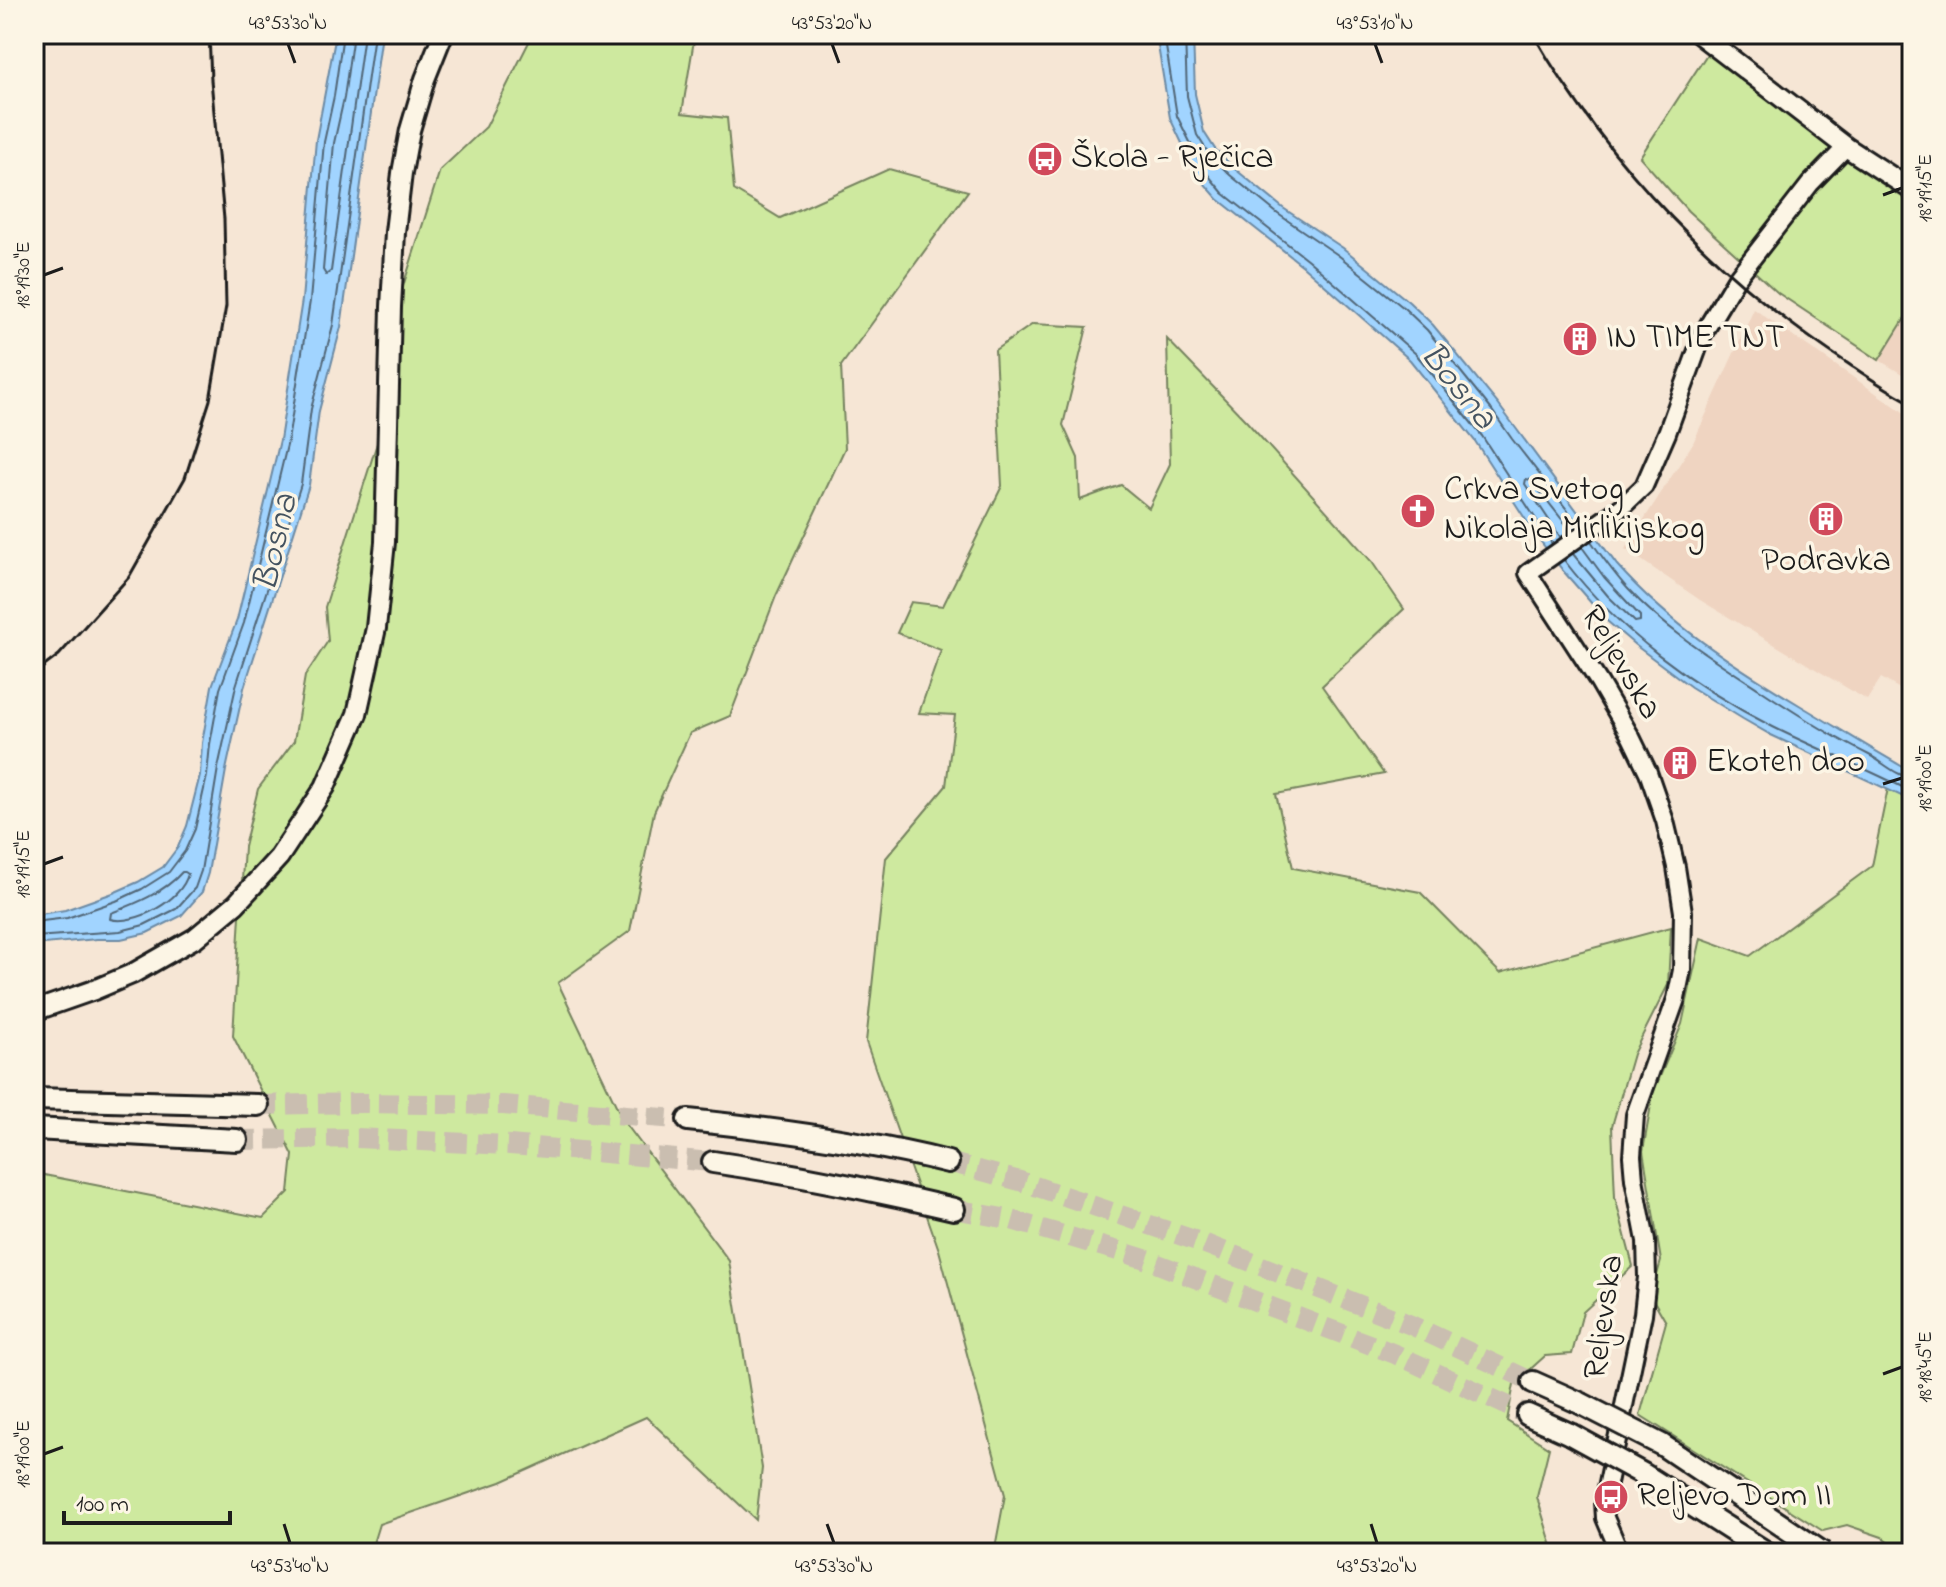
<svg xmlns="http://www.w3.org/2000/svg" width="1946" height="1587" font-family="'Indie Flower',sans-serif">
	<rect width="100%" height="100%" fill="#f6e6d5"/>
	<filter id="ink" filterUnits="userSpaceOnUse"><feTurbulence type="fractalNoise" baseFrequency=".0125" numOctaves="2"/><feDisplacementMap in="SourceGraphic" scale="16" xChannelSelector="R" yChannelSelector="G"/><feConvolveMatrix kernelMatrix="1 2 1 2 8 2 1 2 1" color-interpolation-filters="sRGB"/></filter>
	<g filter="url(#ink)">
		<!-- built -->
		<path fill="#efd4c1" d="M1912 307V380L1879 360Z
			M1754 309 1912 418V696L1881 678 1867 700 1700 600 1625 549 1693 443Z"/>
		<!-- green -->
		<path fill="#cee99f" stroke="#75825e" stroke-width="2" d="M533 34H695L682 113 727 118 734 190 780 218 889 169 968 191 841 366 845 448 776 596 730 716 690 733 654 812 630 931 558 983 623 1120 729 1261 762 1468 756 1520 646 1417 501 1482 379 1524 370 1553H34V1173L263 1218 289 1192 293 1155 233 1036 244 847 258 789 294 741 305 676 328 641 325 607 391 399 399 299 440 170 486 127Z
			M1713 45 1912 188V307L1879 360 1778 293 1688 211 1640 157Z
			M1033 324 1087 327 1063 425 1078 458 1080 500 1121 485 1149 508 1170 464 1167 339 1247 422 1372 562 1404 609 1322 686 1384 774 1276 794 1293 868 1420 892 1500 973 1671 927 1668 985 1633 1054 1612 1126 1615 1197 1633 1266 1583 1312 1572 1354 1545 1356 1514 1384 1507 1421 1549 1448 1537 1497 1554 1553H994L1005 1495 939 1250 866 1042 886 858 946 786 955 715 919 713 941 650 897 633 911 602 943 606 1002 486 995 350Z
			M1888 788 1912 801V1553H1904L1882 1537 1847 1525 1823 1531 1640 1415 1666 1322 1651 1296 1661 1261 1643 1151 1653 1093 1682 1024 1701 938 1750 956 1872 866Z"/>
		<!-- water -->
		<path fill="#a1d4ff" stroke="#6c8aa4" stroke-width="2" d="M336 34H382L341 327 319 411 309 485 244 688 226 770 208 873 202 892 181 916 147 933 121 939H97L34 945V915L65 910 113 893 138 882 163 867 178 847 187 826 200 775 202 743 212 686 237 620 280 440 302 300 316 140Z
			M1156 34H1193L1195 94 1204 132 1215 149 1235 169 1283 208 1343 248 1409 302 1433 325 1498 404 1617 565C1669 624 1734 666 1801 706 1838 728 1874 751 1912 772V801L1771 735 1743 719 1691 687 1635 645 1607 621 1564 572 1535 534 1475 441 1410 360 1303 266 1218 199 1197 175 1170 118Z"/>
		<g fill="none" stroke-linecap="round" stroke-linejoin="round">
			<!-- shore -->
			<path stroke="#516677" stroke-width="2" d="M353 34 344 98 334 143 323 270 326 275 331 271 364 34
				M1164 34 1177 116 1204 170 1223 193 1308 260 1416 354 1482 436 1552 544
				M1185 34 1187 96 1197 135 1209 154 1230 175 1278 214 1338 255 1404 308 1427 330 1491 409 1512 439 1579 525
				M1561 538 1525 484 1526 479 1531 480 1571 531
				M1591 541C1603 558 1614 574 1628 589 1666 630 1713 659 1759 689 1795 713 1831 736 1869 755 1883 762 1896 776 1912 778
				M1573 554 1608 596 1635 622 1640 621V616L1604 577 1582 547
				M1564 560C1618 631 1694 687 1773 727 1819 750 1867 768 1912 792
				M182 872H185L188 874C182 900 135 926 110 919L111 913C135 904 165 892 182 872Z
				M34 922 67 918 116 901 142 889 169 872 185 851 195 829 207 776 210 744 220 689 244 623 288 441 310 301 324 142 334 96 343 34
				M34 937 120 931 144 925 176 909 195 888 201 871 218 768 236 686 301 484 311 409 333 325 374 34"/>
			<!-- highway-tunnel -->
			<path stroke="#cabeb0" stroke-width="20" stroke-dasharray="20 10" stroke-linecap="butt" d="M258 1105 362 1103 503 1105 688 1120
				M237 1140 357 1138 510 1145 713 1162
				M948 1162 1020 1181 1203 1243 1411 1325 1533 1382
				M954 1209 1008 1219 1142 1258 1395 1354 1528 1415"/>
			<defs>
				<path id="secondary" d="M1620 1553 1605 1518 1604 1502 1643 1314 1647 1277 1646 1241 1634 1179 1632 1156 1635 1115 1676 999 1682 970 1683 912 1676 867 1665 821 1648 772 1631 737 1599 682 1528 573 1623 506 1644 486 1667 433 1703 334 1736 279 1810 184 1846 147"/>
				<path id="primary" d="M1699 34 1846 147 1912 190
					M34 1011 94 990 132 974 195 938 236 904 279 857 325 787 357 714 376 628 385 542 391 307 395 232 402 173 410 130 425 79 443 34"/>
				<path id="highway" d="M34 1099 258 1105
					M688 1120C775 1129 863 1141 948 1162
					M34 1129 237 1140
					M713 1162C794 1174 875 1190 954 1209
					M1533 1382 1580 1403
					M1528 1415 1570 1434"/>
			</defs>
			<!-- secondary casing -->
			<use href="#secondary" stroke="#1c1c1c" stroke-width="22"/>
			<!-- primary casing -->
			<use href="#primary" stroke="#1c1c1c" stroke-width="24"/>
			<!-- highway casing -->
			<use href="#highway" stroke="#1c1c1c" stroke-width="26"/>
			<!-- secondary -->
			<use href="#secondary" stroke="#fcf5e5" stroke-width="16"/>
			<!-- primary -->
			<use href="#primary" stroke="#fcf5e5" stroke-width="18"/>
			<!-- highway -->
			<use href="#highway" stroke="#fcf5e5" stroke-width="20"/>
			<!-- rail -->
			<path stroke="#1c1c1c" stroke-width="3" d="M1533 34C1610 167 1721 281 1850 365 1870 378 1890 392 1912 403
				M34 674 59 655 129 577 185 478 210 400 226 306 224 219 211 80 209 34"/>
			<defs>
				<path id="highway-bridge" d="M1580 1403 1662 1445 1823 1553
					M1570 1434 1643 1474 1767 1553"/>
			</defs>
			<!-- highway-bridge casing -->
			<use href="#highway-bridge" stroke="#1c1c1c" stroke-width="26" stroke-linecap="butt"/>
			<!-- highway-bridge -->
			<use href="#highway-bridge" stroke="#fcf5e5" stroke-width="20"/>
		</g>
	</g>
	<!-- ticks -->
	<path fill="none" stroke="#1c1c1c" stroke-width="3" d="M288 44 295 63M832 44 839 63M1375 44 1382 63M1883 195 1902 188M44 275 63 268M1883 784 1902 778M44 864 63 857M1883 1374 1902 1367M44 1454 63 1447M284 1524 290 1543M827 1524 834 1543M1371 1524 1377 1543"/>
	<!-- icons -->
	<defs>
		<symbol id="bus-disc" viewBox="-11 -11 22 22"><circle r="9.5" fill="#d1495b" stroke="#fcf5e5"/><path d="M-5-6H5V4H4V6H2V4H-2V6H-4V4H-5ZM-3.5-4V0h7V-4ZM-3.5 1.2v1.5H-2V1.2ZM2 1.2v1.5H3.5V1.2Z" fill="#fff"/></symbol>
		<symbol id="building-disc" viewBox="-11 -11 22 22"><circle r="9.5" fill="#d1495b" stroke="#fcf5e5"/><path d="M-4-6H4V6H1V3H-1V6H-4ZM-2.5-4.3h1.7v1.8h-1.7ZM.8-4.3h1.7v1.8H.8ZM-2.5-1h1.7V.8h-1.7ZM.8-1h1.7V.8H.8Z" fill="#fff"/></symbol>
		<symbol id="church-disc" viewBox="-11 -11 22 22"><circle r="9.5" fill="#d1495b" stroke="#fcf5e5"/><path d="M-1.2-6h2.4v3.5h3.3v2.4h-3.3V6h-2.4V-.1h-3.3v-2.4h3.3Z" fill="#fff"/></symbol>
	</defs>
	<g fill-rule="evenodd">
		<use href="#bus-disc" x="1025" y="139" width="40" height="40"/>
		<use href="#building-disc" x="1560" y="319" width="40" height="40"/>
		<use href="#church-disc" x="1398" y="491" width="40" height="40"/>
		<use href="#building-disc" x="1806" y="499" width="40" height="40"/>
		<use href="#building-disc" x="1660" y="743" width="40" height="40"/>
		<use href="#bus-disc" x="1591" y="1477" width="40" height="40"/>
	</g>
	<g text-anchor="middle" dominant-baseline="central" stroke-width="7" stroke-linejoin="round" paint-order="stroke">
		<!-- poi labels -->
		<g font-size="34" fill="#1c1c1c" stroke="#fcf5e5" text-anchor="start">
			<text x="1071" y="159">Škola - Rječica</text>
			<text x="1606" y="339">IN TIME TNT</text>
			<text x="1444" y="491">Crkva Svetog<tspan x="1444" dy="39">Nikolaja Mirlikijskog</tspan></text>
			<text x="1826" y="562" text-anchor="middle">Podravka</text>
			<text x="1706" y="763">Ekoteh doo</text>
			<text x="1637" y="1497">Reljevo Dom II</text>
		</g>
		<!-- street labels -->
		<g font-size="34" fill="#1c1c1c" stroke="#fcf5e5">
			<text transform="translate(1620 663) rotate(59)">Reljevska</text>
			<text transform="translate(1605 1317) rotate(-82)">Reljevska</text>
		</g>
		<!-- water labels -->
		<g font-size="36" font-style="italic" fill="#445360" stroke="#fcf5e5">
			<text transform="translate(1457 387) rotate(51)">Bosna</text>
			<text transform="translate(277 543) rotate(-77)">Bosna</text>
		</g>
	</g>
	<!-- margin -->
	<rect width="1946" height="1587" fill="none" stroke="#fcf5e5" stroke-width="88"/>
	<!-- scale -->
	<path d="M64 1511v12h166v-12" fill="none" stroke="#1c1c1c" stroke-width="4"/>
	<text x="76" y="1511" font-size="24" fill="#1c1c1c" stroke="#fcf5e5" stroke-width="6" paint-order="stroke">100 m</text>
	<rect x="44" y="44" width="1858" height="1499" fill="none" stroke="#1c1c1c" stroke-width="3"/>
	<g font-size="20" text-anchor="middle" fill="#1c1c1c">
		<text x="288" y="29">43°53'30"N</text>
		<text x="832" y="29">43°53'20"N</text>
		<text x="1375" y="29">43°53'10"N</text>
		<text transform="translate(1924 188) rotate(-90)" y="7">18°19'15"E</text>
		<text transform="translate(22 275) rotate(-90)" y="7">18°19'30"E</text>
		<text transform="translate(1924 778) rotate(-90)" y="7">18°19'00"E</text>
		<text transform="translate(22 864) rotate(-90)" y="7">18°19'15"E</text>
		<text transform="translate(1924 1367) rotate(-90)" y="7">18°18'45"E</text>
		<text transform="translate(22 1454) rotate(-90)" y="7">18°19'00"E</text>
		<text x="290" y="1572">43°53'40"N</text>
		<text x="834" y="1572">43°53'30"N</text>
		<text x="1377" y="1572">43°53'20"N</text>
	</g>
</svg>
